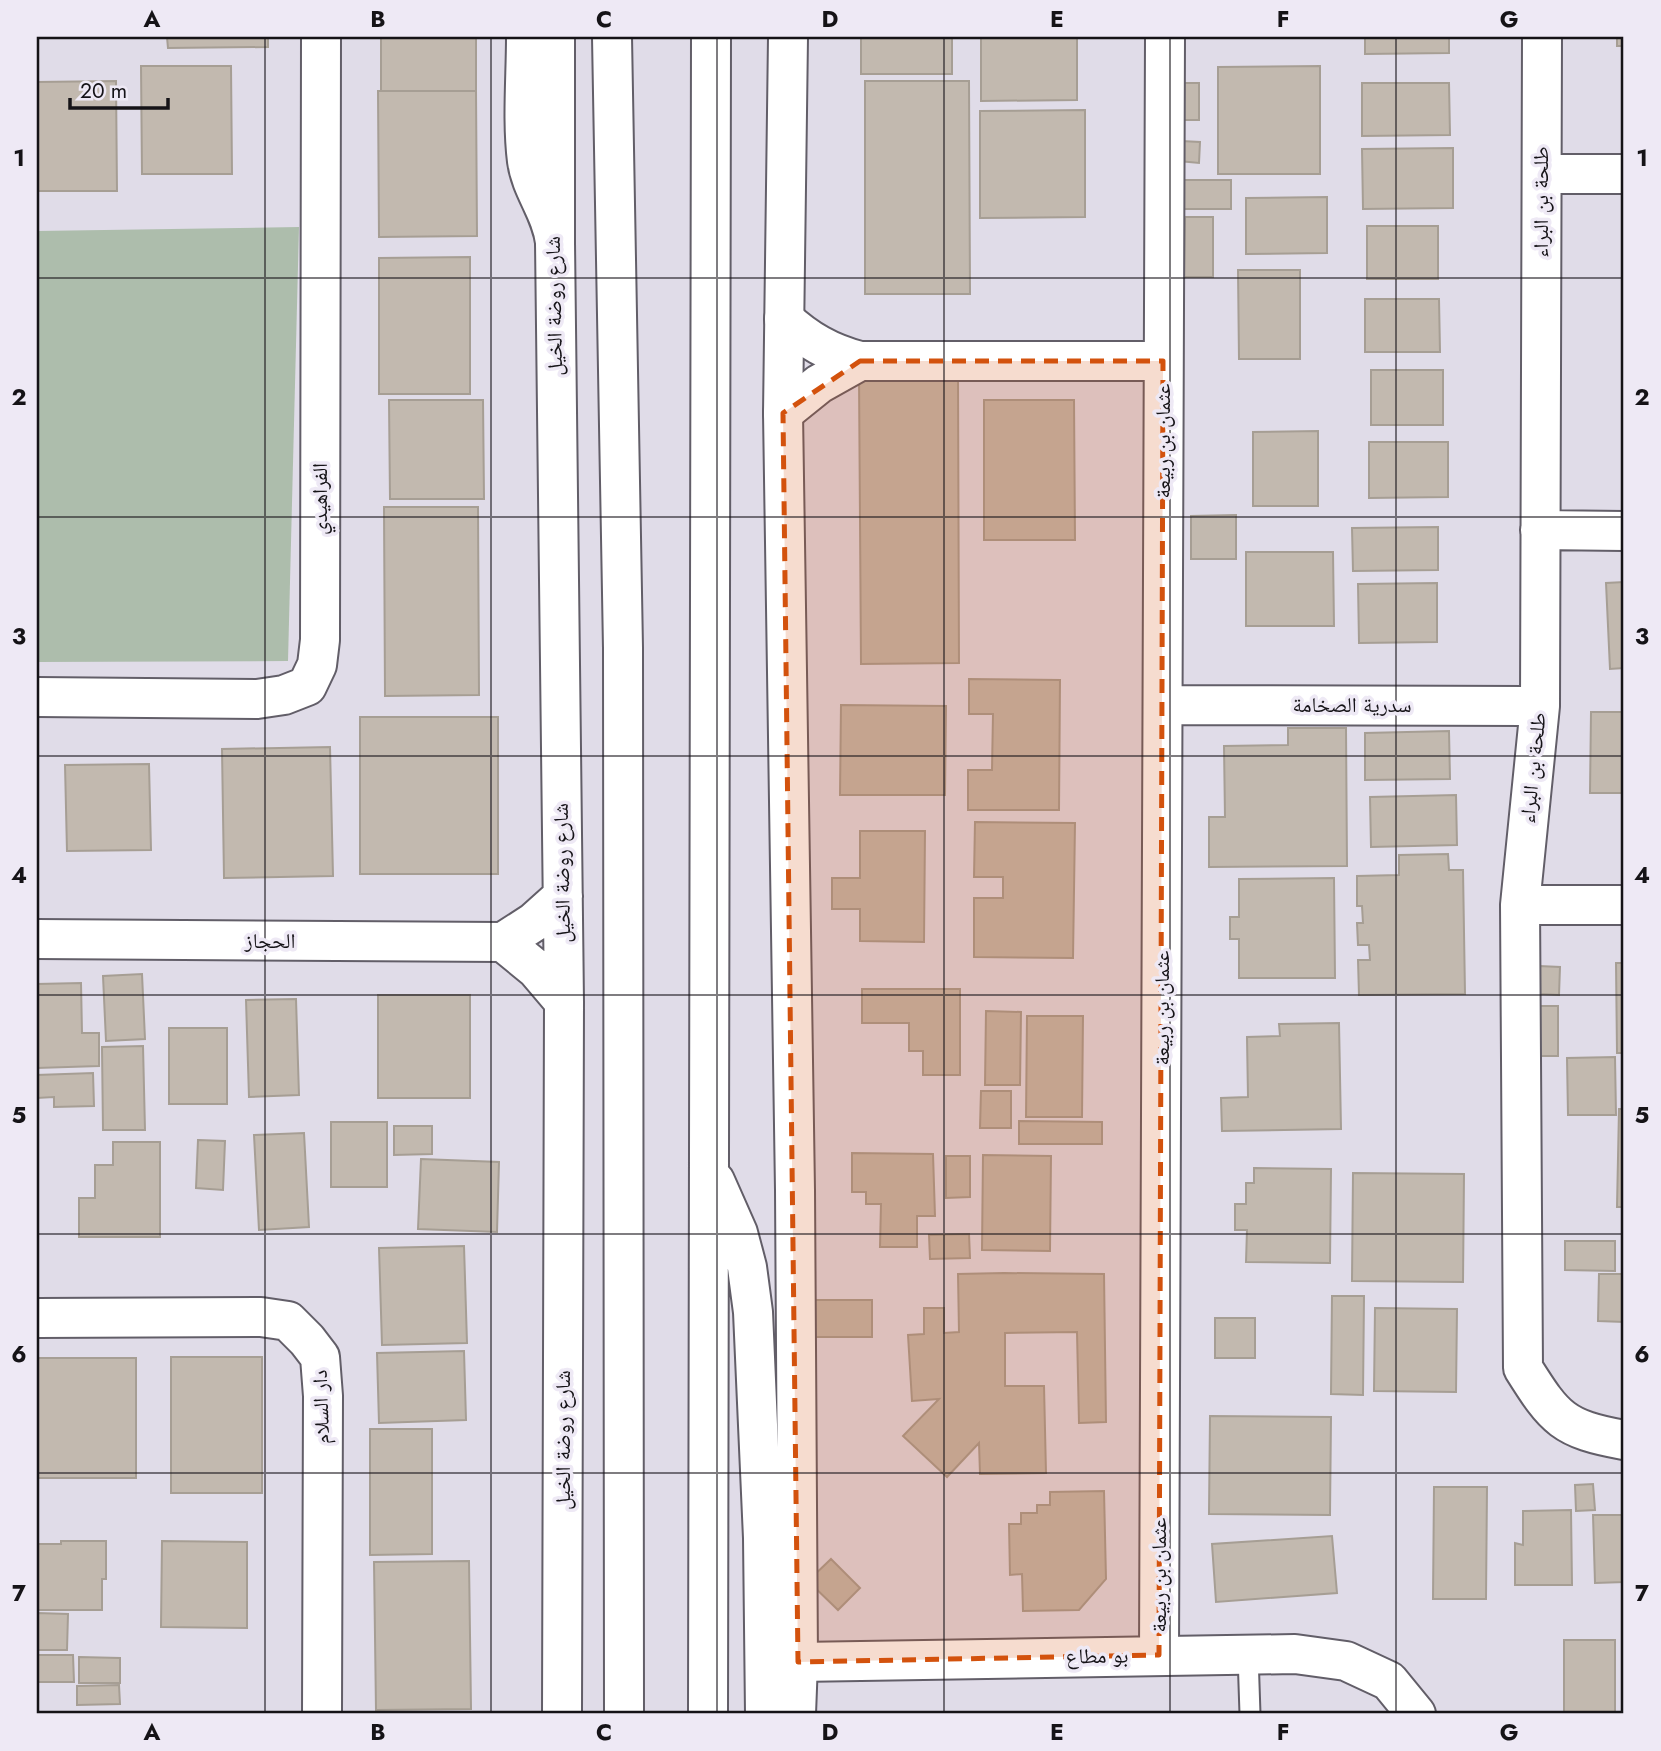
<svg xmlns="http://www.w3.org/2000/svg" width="1661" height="1751" font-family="Jost,'Noto Naskh Arabic',sans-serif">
	<rect width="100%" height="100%" fill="#e0dce8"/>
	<!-- park -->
	<path fill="#adbdac" d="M299 227 288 661 37 662V231Z"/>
	<!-- building -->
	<path fill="#c2b9af" stroke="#a69e94" stroke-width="2" d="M167 37H268V47L168 48Z
		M381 37H476V91H381Z
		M861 37H952V74H861Z
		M981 37H1077V100L981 101Z
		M1365 37H1449V53L1365 54Z
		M1617 37H1624V46H1617Z
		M141 66H231L232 174H142Z
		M1320 66V174H1218V67Z
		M116 81 117 191H37V82Z
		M865 81H969L970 294H865Z
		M1182 83H1199V120H1183Z
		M1362 83H1449L1450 135 1362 136Z
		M378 91H476L477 236 379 237Z
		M1085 110V217L980 218V111Z
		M1181 141 1200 142 1199 163 1179 161Z
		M1453 148V208L1363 209 1362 149Z
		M1183 180H1231V209H1183Z
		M1327 197V253L1246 254V198Z
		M1185 217H1213V277H1184Z
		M1367 226H1438V279H1367Z
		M470 257V394H379V258Z
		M1238 270H1300V359H1239Z
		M1365 299H1439L1440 352H1365Z
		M1371 370H1443V425H1371Z
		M859 376H958L959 663 861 664Z
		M389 400H483L484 499H390Z
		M984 400H1074L1075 540H984Z
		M1318 431V506H1253V432Z
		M1369 442H1448V497L1369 498Z
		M384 507H478L479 695 385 696Z
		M1236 515V559H1191V516Z
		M1438 527V570L1353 571 1352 528Z
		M1246 552H1333L1334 626H1246Z
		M1624 582V668L1610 669 1606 583Z
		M1437 583V642L1359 643 1358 584Z
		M969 679 1060 680 1059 810H968V770H992L993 714H969Z
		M841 705 946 706 945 795H840Z
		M1591 712H1624V793H1590Z
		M360 717H498V874H360Z
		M1288 728H1346L1347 866 1209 867V817H1225L1224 746 1288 745Z
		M1449 731 1450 779 1365 780V733Z
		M330 747 333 876 224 878 222 749Z
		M149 764 151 850 67 851 65 765Z
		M1456 795 1457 845 1371 847 1370 797Z
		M1622 814H1624V841H1622Z
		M975 822 1075 823 1073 958 974 957V898H1003V877H974Z
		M860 831H925L924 942 860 941V909H832V878H860Z
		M1448 854 1449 870H1463L1465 994 1359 995 1358 960H1370L1369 945H1358L1357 923H1363L1362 906H1357V876L1399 875V855Z
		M1334 878 1335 978H1239V939H1230V917H1239V879Z
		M1616 963H1624V1053H1617Z
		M1539 966 1560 967 1559 995 1539 994Z
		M142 974 145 1039 106 1041 103 976Z
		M81 983 82 1033H99V1066L37 1068V984Z
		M862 989H960V1075H923V1051H909V1023H862Z
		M378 995H470V1098H378Z
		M296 999 299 1095 249 1097 246 1000Z
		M1540 1006H1558V1056H1540Z
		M986 1011 1021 1012 1020 1085H985Z
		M1027 1016H1083L1082 1117H1026Z
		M1339 1023 1341 1129 1222 1131 1221 1098 1248 1097 1247 1037 1280 1036 1279 1024Z
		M169 1028H227V1104H169Z
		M143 1046 145 1130H103L102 1047Z
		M1615 1057 1616 1115H1568L1567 1058Z
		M93 1073 94 1106 54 1107V1097L37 1098V1075Z
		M981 1091H1011V1128H980Z
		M1619 1109H1624V1207H1617Z
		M1019 1121 1102 1122V1144H1019Z
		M331 1122H387V1187H331Z
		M394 1126H432V1154L394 1155Z
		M304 1133 309 1227 259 1230 254 1135Z
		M198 1140 225 1141 223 1190 196 1188Z
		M113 1142H160V1237H79V1198H95V1165H113Z
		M852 1153 933 1154 935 1216H917V1247H880L881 1204H866V1192H852Z
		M983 1155 1051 1156 1050 1251 982 1250Z
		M946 1156H970V1197L946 1198Z
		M421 1159 499 1162 497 1232 418 1229Z
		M1254 1168 1331 1169 1330 1263 1246 1262 1247 1230H1235V1204H1246V1183H1254Z
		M1353 1173 1464 1174 1463 1282 1352 1281Z
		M969 1234 970 1258 930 1259 929 1235Z
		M1565 1241H1615V1271L1565 1270Z
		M464 1246 467 1343 382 1345 379 1248Z
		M1004 1273 1104 1274 1106 1422 1079 1423 1077 1332 1005 1333V1386H1044L1046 1473 980 1474 979 1443 947 1477 903 1436 939 1399 912 1401 908 1335 924 1334V1308H944V1333L959 1332 958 1274Z
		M1599 1274H1624V1322L1598 1321Z
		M1332 1296H1364L1363 1395 1331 1394Z
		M808 1300H872V1337H808Z
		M1375 1308 1457 1309 1456 1392 1374 1391Z
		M1215 1318H1255V1358H1215Z
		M464 1351 466 1420 379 1423 377 1353Z
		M171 1357H262V1493H171Z
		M37 1358H136V1478H37Z
		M1210 1416 1331 1417 1330 1515 1209 1514Z
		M370 1429H432V1554L370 1555Z
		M1593 1484 1595 1510 1576 1511 1575 1485Z
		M1434 1487H1487L1486 1599H1433Z
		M1104 1491 1106 1579 1079 1610 1023 1611 1022 1574 1010 1575 1009 1524H1021V1513H1037V1505H1050V1492Z
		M1571 1510 1572 1585H1515V1543L1523 1545V1511Z
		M1593 1515H1624V1582L1595 1583Z
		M1332 1536 1337 1593 1216 1602 1212 1544Z
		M61 1541H106V1579H102V1610H37V1544H61Z
		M162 1541 247 1542V1628L161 1627Z
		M831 1559 860 1588 838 1610 808 1581Z
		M469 1561 471 1709 376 1710 374 1562Z
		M37 1613 68 1614 67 1650H37Z
		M1564 1640H1615V1713H1564Z
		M37 1655H73L74 1682H37Z
		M79 1657 120 1658V1683H79Z
		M119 1685 120 1704 77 1705V1686Z
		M145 1713V1714H87Z"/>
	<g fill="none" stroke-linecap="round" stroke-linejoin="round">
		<defs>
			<path id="service" d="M1248 1654 1250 1714"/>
			<path id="minor" d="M526 37C526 76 522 122 527 161 531 190 551 211 555 242L564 1002 562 1714
				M1542 37 1540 706 1520 905 1523 1368C1555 1419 1563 1429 1624 1440
				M1542 174H1624
				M784 319C807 340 829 353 860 361H1163
				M783 413 819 384 860 361
				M1540 530 1624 531
				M37 697 257 699 284 695 307 686 317 665 320 640 321 37
				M1164 705 1540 706
				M1520 905H1624
				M37 939 503 942 534 922 563 896
				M503 942 536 969 564 1002
				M37 1318 261 1317 288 1321 307 1340 320 1357 323 1396 322 1714
				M1159 1655 1165 37
				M798 1662 1295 1654 1346 1661 1389 1681 1416 1714"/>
			<path id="tertiary" d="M788 37 783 413 795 1190 798 1662 796 1714"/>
			<path id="primary" d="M555 37V242
				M612 37 623 648 624 1714
				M715 1181 738 1233 747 1267 753 1312 763 1538 765 1714
				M708 1714 711 37"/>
		</defs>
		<!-- service casing -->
		<use href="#service" stroke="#625e68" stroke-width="23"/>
		<!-- minor casing -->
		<use href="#minor" stroke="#625e68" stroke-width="42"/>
		<!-- tertiary casing -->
		<use href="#tertiary" stroke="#625e68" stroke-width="42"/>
		<!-- primary casing -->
		<use href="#primary" stroke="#625e68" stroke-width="42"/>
		<!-- service -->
		<use href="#service" stroke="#fff" stroke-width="19"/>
		<!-- minor -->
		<use href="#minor" stroke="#fff" stroke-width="38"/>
		<!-- tertiary -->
		<use href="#tertiary" stroke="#fff" stroke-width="38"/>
		<!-- primary -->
		<use href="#primary" stroke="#fff" stroke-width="38"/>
	</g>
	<!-- marked area -->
	<path fill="#d3520d" fill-opacity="0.2" stroke="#d3520d" stroke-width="5" stroke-dasharray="14 9" stroke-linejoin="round" d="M860 361H1163L1159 1655 798 1662 783 413Z"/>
	<!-- grid -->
	<path fill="none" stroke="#151317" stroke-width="2" stroke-opacity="0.55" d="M265 37V1714M491 37V1714M717 37V1714M944 37V1714M1170 37V1714M1396 37V1714M37 278H1624M37 517H1624M37 756H1624M37 995H1624M37 1234H1624M37 1473H1624"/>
	<g text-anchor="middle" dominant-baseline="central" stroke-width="7" stroke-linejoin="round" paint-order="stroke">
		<!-- street labels -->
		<g font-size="21" fill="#151317" stroke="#eee9f5">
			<text transform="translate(1541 202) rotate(-90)">طلحة بن البراء</text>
			<text transform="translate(554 306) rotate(-91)">شارع روضة الخيل</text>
			<text transform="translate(1163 441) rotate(-90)">عثمان بن ربيعة</text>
			<text transform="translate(320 499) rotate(-90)">الفراهيدي</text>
			<text x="1352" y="705">سدرية الصخامة</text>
			<text transform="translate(1533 768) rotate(-84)">طلحة بن البراء</text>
			<text transform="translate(562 873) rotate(-91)">شارع روضة الخيل</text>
			<text x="270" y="941">الحجاز</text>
			<text transform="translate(1162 1008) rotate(-90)">عثمان بن ربيعة</text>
			<text transform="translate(321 1407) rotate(-92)">دار السلام</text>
			<text transform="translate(563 1440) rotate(-90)">شارع روضة الخيل</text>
			<text transform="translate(1159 1575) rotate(-90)">عثمان بن ربيعة</text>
			<text transform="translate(1097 1656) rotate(-1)">بو مطاع</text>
		</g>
	</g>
	<!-- border -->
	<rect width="1661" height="1751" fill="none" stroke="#eee9f5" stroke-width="77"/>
	<!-- scale -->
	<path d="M70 98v10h98v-10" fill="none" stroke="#151317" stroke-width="3.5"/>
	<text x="80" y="98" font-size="21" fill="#151317" stroke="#eee9f5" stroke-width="5" paint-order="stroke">20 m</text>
	<rect x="38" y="38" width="1584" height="1674" fill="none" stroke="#151317" stroke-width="2.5"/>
	<g font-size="23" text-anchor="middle" font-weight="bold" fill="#151317">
		<text x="152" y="27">A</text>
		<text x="378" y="27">B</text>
		<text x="604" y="27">C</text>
		<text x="830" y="27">D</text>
		<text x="1057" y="27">E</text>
		<text x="1283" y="27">F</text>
		<text x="1509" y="27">G</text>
		<text x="19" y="166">1</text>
		<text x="1642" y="166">1</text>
		<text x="19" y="405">2</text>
		<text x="1642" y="405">2</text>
		<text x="19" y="644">3</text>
		<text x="1642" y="644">3</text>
		<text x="19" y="883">4</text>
		<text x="1642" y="883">4</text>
		<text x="19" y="1123">5</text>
		<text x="1642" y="1123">5</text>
		<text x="19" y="1362">6</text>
		<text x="1642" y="1362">6</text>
		<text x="19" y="1601">7</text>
		<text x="1642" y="1601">7</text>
		<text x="152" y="1740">A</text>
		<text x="378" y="1740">B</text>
		<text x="604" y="1740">C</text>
		<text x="830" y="1740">D</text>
		<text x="1057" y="1740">E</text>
		<text x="1283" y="1740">F</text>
		<text x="1509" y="1740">G</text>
	</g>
</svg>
